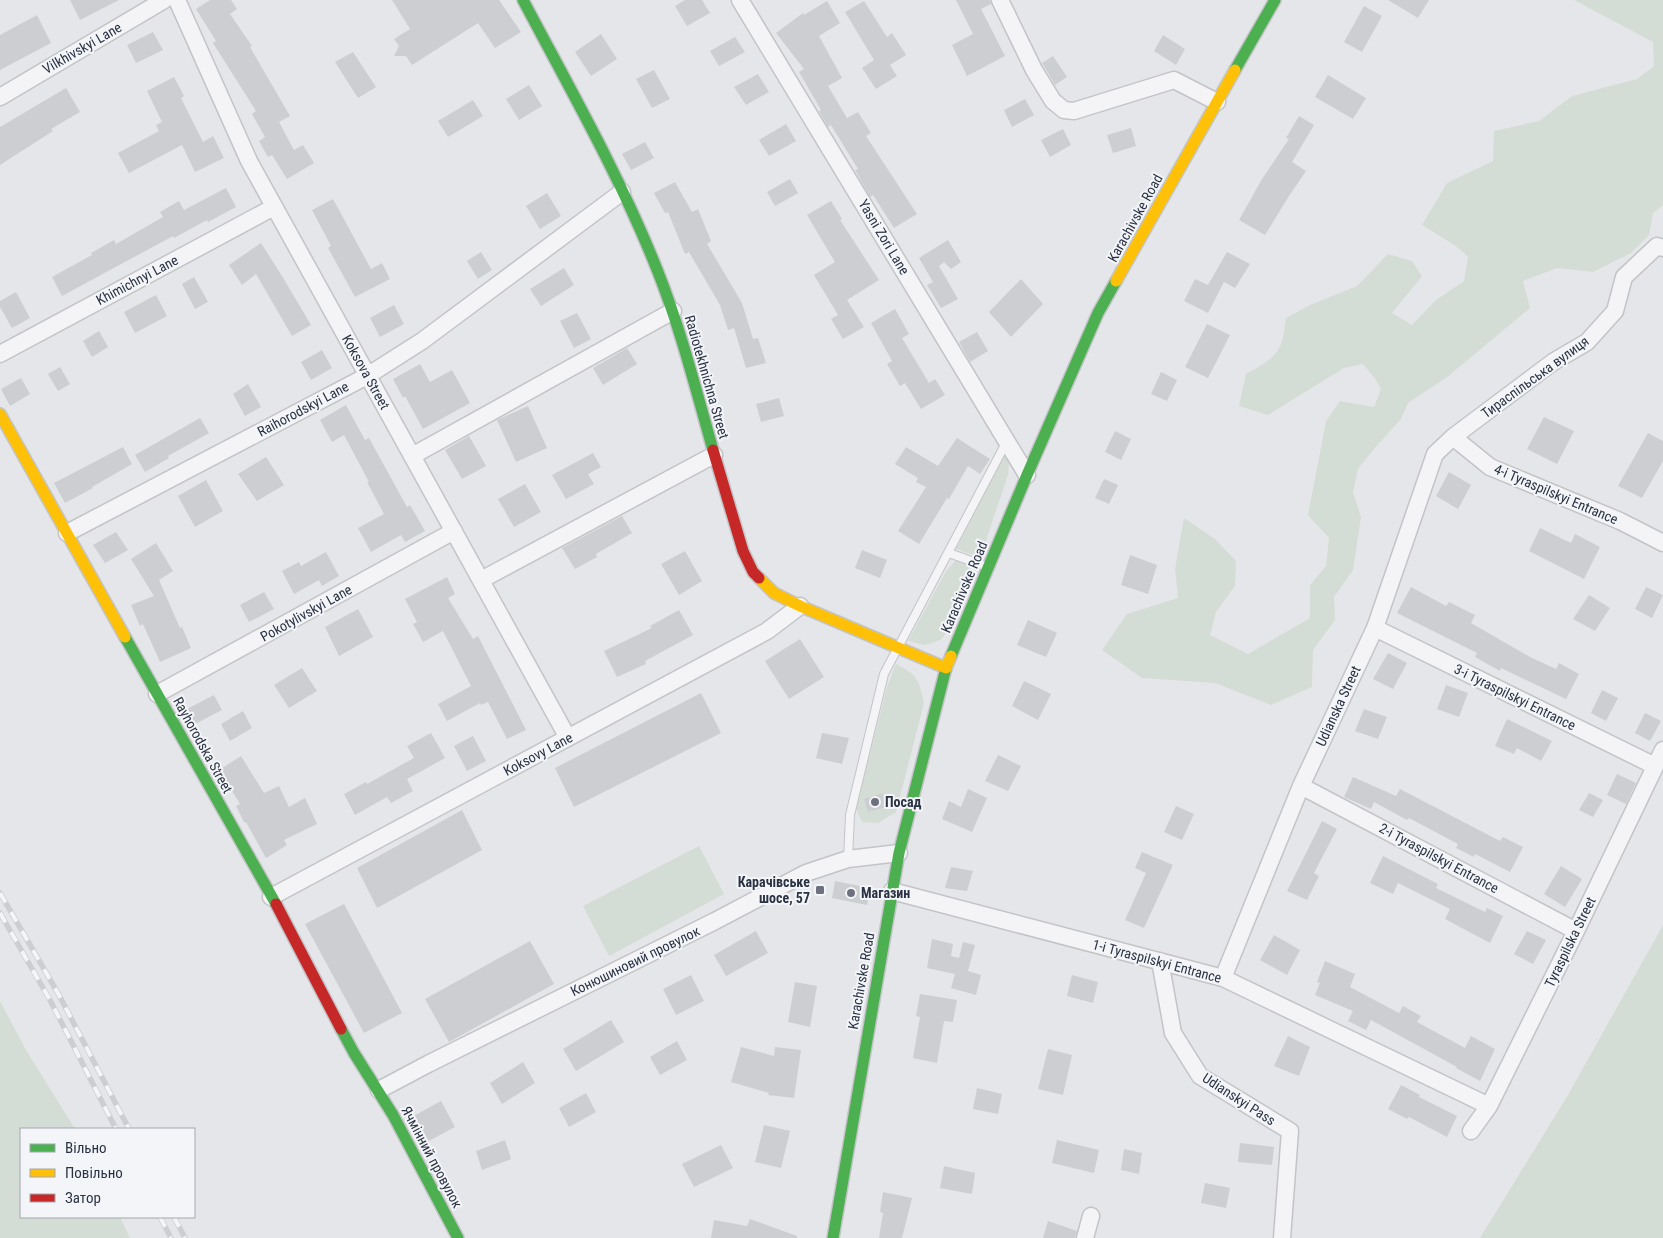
<svg xmlns="http://www.w3.org/2000/svg" width="1663" height="1238" font-family="'Roboto Condensed',sans-serif">
	<rect width="100%" height="100%" fill="#e5e6e9"/>
	<!-- green -->
	<path fill="#d4ddd5" d="M1574 0H1663V205L1653 213 1649 235 1631 253 1593 272 1557 268 1523 281 1530 308 1446 378 1408 403 1401 419 1373 450 1358 469 1353 492 1361 517 1353 570 1334 597 1335 620 1313 650 1312 687 1271 705 1215 683 1142 678 1102 650 1127 614 1178 598 1175 569 1184 518 1215 539 1236 561 1235 586 1216 612 1210 635 1248 654 1310 618V585L1326 566 1329 538 1308 515 1326 421 1340 401 1374 407 1381 389 1374 377 1363 364 1344 368 1268 415 1239 406 1246 374C1277 356 1282 354 1286 318L1310 305 1357 286 1388 254 1412 261 1422 276 1392 313 1412 325 1436 300 1464 281 1468 257 1456 246 1422 225 1447 183 1493 161 1494 131 1539 121 1572 96 1637 79 1654 66 1653 42Z
		M1004 454 1009 462 1008 475 982 552 973 555 956 549Z
		M956 560 968 565 970 575 966 592 951 628 940 640 925 645 908 641 946 571Z
		M896 664C918 675 919 680 924 703L896 812 878 823 862 822 856 809 887 687Z
		M699 846 724 894 609 956 583 906Z
		M1663 925V1238H1480L1568 1095Z
		M0 1001 26 1050 75 1129H21V1217H120L130 1238H0Z"/>
	<!-- building -->
	<path fill="#cdced1" d="M70 0H119L80 20Z
		M210 0H231L237 9 230 14 252 46 250 47 290 116 279 122 294 150 303 145 314 163 287 179 272 155 268 157 259 141 265 137 252 114 256 111 213 43 216 41 196 9Z
		M392 0H499L521 32 495 48 478 23 412 65 406 56H394L399 46 394 39 410 29Z
		M685 0H702L710 13 687 26 675 6Z
		M956 0H990L991 4 981 9 1005 56 967 76 952 45 973 34Z
		M1388 0H1429L1418 18Z
		M827 1 840 23 819 36 842 78 828 86 847 118 858 112 871 133 866 136 917 214 894 228 873 195 870 197 855 170 858 169 831 125 828 127 819 111 821 110 799 72 804 69 776 33 803 13 804 15Z
		M864 1 887 37 892 33 906 55 890 65 897 76 876 89 862 68 874 60 845 12Z
		M1364 6 1382 16 1362 52 1344 42Z
		M37 15 51 43 0 70V35Z
		M153 32 163 50 136 63 127 45Z
		M601 34 617 59 591 76 575 52Z
		M1163 35 1185 49 1176 65 1154 51Z
		M735 37 745 52 719 66 710 51Z
		M353 52 376 87 358 98 335 62Z
		M1053 56 1067 77 1055 85 1042 63Z
		M654 70 670 99 652 108 636 79Z
		M758 74 769 92 746 105 734 87Z
		M1328 75 1366 98 1353 119 1315 97Z
		M174 77 184 96 181 98 203 142 213 136 224 158 195 172 182 145 129 173 118 153 159 131 156 125 162 122 147 91Z
		M529 85 542 106 519 120 506 99Z
		M66 88 80 112 51 129 53 131 0 165V127Z
		M1025 99 1034 115 1012 127 1004 110Z
		M473 100 483 116 448 137 438 121Z
		M1299 116 1314 125 1292 162 1306 171 1289 196 1265 235 1239 220 1262 179 1289 139 1286 138Z
		M786 124 796 141 769 156 759 140Z
		M1131 128 1136 146 1113 153 1107 135Z
		M1063 129 1071 145 1050 157 1041 140Z
		M645 142 654 158 631 170 622 154Z
		M790 179 798 193 775 206 767 192Z
		M675 182 692 212 698 209 711 241 707 244 742 303 753 339 758 338 766 363 746 368 734 328 728 330 720 305 689 252 685 254 668 212 665 213 654 193Z
		M226 188 236 207 208 222 207 220 174 238 173 236 62 296 52 277 92 255 91 253 114 240 116 244 163 217 160 212 179 201 184 210Z
		M547 193 561 216 540 229 526 206Z
		M333 199 371 269 382 263 390 279 355 297 328 248 331 246 312 210Z
		M831 201 842 219 840 220 879 280 847 300 864 327 843 339 831 319 838 315 814 275 835 262 807 215Z
		M948 240 961 262 951 269 944 262 939 266 958 299 941 308 927 285 933 282 919 258Z
		M261 243 282 276 311 325 292 336 256 274 242 285 229 265Z
		M481 252 492 270 478 279 467 261Z
		M1227 252 1250 264 1235 288 1224 282 1208 313 1184 301 1195 279 1208 285Z
		M564 268 574 285 541 306 530 289Z
		M194 277 208 302 195 309 182 284Z
		M1021 279 1043 304 1011 337 989 312Z
		M16 292 30 318 12 328 0 307V301Z
		M156 295 167 316 135 333 124 312Z
		M394 305 404 324 380 337 370 318Z
		M895 309 909 334 902 338 929 383 935 379 945 395 921 409 905 383 900 386 887 364 892 361 871 323Z
		M577 313 591 339 574 348 560 321Z
		M1207 324 1230 335 1208 378 1185 367Z
		M99 331 108 347 92 357 83 341Z
		M977 332 988 351 970 362 959 342Z
		M627 348 637 364 603 385 593 368Z
		M322 350 332 368 311 380 301 362Z
		M420 364 430 382 452 370 470 403 423 429 405 396 403 398 393 379Z
		M60 367 70 384 58 391 48 374Z
		M1161 372 1177 380 1167 401 1151 394Z
		M21 378 30 394 10 406 1 389Z
		M248 384 261 407 245 416 233 394Z
		M779 398 784 416 761 422 756 404Z
		M346 405 365 440 369 438 407 507 410 505 425 531 405 542 401 535 371 552 358 528 384 514 367 482H369L344 435 332 442 320 420Z
		M528 406 547 448 516 462 497 420Z
		M1544 417 1574 431 1557 464 1527 449Z
		M200 418 209 433 168 456 169 458 145 472 135 455Z
		M1115 431 1131 439 1121 460 1105 452Z
		M1648 433 1663 441V461L1642 498 1618 486Z
		M469 436 486 466 462 479 445 450Z
		M957 438 990 459 980 474 968 466 949 499 947 498 919 544 898 531 926 487 916 482 918 478 895 464 906 447 938 466Z
		M123 447 132 464 92 487 93 488 65 503 54 483Z
		M593 453 601 467 588 474 594 484 566 499 552 475Z
		M266 457 284 485 257 501 238 474Z
		M1449 472 1471 485 1458 509 1436 496Z
		M1104 479 1118 485 1109 504 1095 498Z
		M206 480 223 511 195 527 178 496Z
		M525 484 541 512 514 527 498 499Z
		M622 516 632 533 596 554 597 557 575 569 562 548Z
		M1540 528 1571 543 1575 534 1600 547 1584 579 1529 551Z
		M116 532 128 550 105 563 93 545Z
		M156 543 173 571 159 580 180 628 182 627 191 648 160 662 143 624 140 626 131 605 154 596 131 559Z
		M862 550 887 560 880 578 855 568Z
		M685 551 702 581 679 595 661 564Z
		M326 552 339 576 322 586 319 580 294 594 282 571 299 562 301 566Z
		M1130 555 1157 565 1148 594 1121 585Z
		M447 577 455 594 448 598 473 639 478 636 526 730 507 739 488 702 481 705 480 703 447 721 438 704 471 686 443 631 423 642 413 624 417 622 405 599Z
		M1411 587 1446 606 1449 602 1475 615 1471 623 1530 657 1556 669 1559 663 1579 674 1566 699 1501 668 1500 671 1475 657 1477 653 1397 613Z
		M1646 587 1663 595 1652 618 1635 609Z
		M264 592 274 609 249 622 240 605Z
		M1589 595 1610 608 1595 631 1573 619Z
		M358 609 373 637 339 656 325 627Z
		M679 610 693 635 645 661 646 664 617 677 604 651 652 628 650 626Z
		M1028 620 1057 633 1046 657 1017 645Z
		M800 639 824 677 789 699 765 661Z
		M1388 653 1407 663 1393 689 1373 679Z
		M302 668 317 691 289 708 274 685Z
		M1024 681 1051 694 1038 720 1012 706Z
		M1446 685 1468 693 1459 717 1437 709Z
		M1602 690 1618 698 1606 721 1591 713Z
		M701 693 721 733 574 807 555 768Z
		M214 695 222 710 193 725 185 710Z
		M1364 709 1387 717 1378 739 1355 731Z
		M243 711 252 728 230 741 221 724Z
		M1645 713 1661 721 1650 741 1635 733Z
		M1507 719 1552 741 1541 761 1517 748 1514 754 1495 746Z
		M431 733 445 758 407 779 413 791 391 803 387 797 355 815 344 794 366 782 367 784 414 758 407 746Z
		M822 733 849 738 842 764 816 758Z
		M473 736 486 761 467 771 454 746Z
		M998 755 1021 766 1008 791 985 781Z
		M241 756 264 793 279 786 289 807 305 798 317 824 284 840 287 845 266 858 246 822 245 823 243 820 236 806 240 804 219 770Z
		M1617 774 1636 783 1626 804 1607 795Z
		M1353 777 1396 796 1400 789 1500 841 1503 837 1523 847 1510 872 1475 854 1474 857 1456 848 1458 844 1409 818 1407 820 1374 802 1371 809 1344 797Z
		M968 789 987 798 972 832 942 819 949 801 961 807Z
		M883 793 886 807 868 812 864 799Z
		M1589 793 1603 800 1593 817 1579 810Z
		M1176 806 1194 814 1182 840 1164 832Z
		M462 810 482 850 377 908 357 868Z
		M1322 821 1337 829 1314 873 1319 876 1307 900 1287 891Z
		M1142 852 1173 865 1144 928 1125 920 1146 873 1135 868Z
		M1383 856 1438 884 1436 888 1485 912 1487 908 1503 916 1490 943 1445 919 1450 909 1398 883 1393 894 1370 883Z
		M1561 866 1582 879 1565 907 1544 894Z
		M951 867 973 871 967 891 945 888Z
		M835 881 870 888 867 905 832 898Z
		M344 904 402 1013 364 1033 305 924Z
		M756 931 768 953 726 976 714 955Z
		M1527 931 1546 940 1533 964 1514 954Z
		M1274 935 1300 950 1287 975 1260 960Z
		M932 939 953 944 951 956 959 958 963 942 975 945 968 971 981 975 976 995 951 988 955 974 927 968Z
		M530 941 554 984 449 1042 425 999Z
		M1325 961 1355 974 1350 987 1399 1013 1403 1006 1421 1016 1417 1022 1465 1048 1471 1036 1495 1049 1480 1081 1456 1068 1457 1067 1371 1020 1366 1030 1348 1021 1353 1011 1315 995 1320 983 1317 982Z
		M691 975 704 1001 676 1015 663 989Z
		M1072 975 1098 982 1093 1003 1067 996Z
		M795 982 817 986 810 1027 788 1022Z
		M920 994 957 1000 953 1022 944 1021 937 1063 913 1058 920 1017 916 1016Z
		M611 1020 624 1042 576 1071 563 1049Z
		M1288 1036 1310 1047 1299 1076 1274 1066Z
		M677 1041 687 1060 660 1075 650 1057Z
		M741 1047 774 1056 775 1047 801 1050 794 1098 768 1095 769 1093 731 1082Z
		M1048 1049 1072 1055 1063 1095 1038 1089Z
		M523 1062 535 1083 502 1104 490 1083Z
		M1401 1085 1420 1095 1419 1097 1457 1116 1447 1137 1409 1117 1407 1119 1388 1109Z
		M977 1088 1002 1094 998 1114 973 1109Z
		M586 1093 596 1112 569 1127 559 1108Z
		M441 1101 455 1127 423 1144 410 1118Z
		M764 1125 790 1131 781 1168 755 1162Z
		M505 1140 511 1159 482 1170 476 1151Z
		M1057 1140 1099 1150 1094 1173 1052 1163Z
		M1240 1143 1274 1147 1272 1165 1238 1162Z
		M721 1145 733 1168 694 1187 682 1164Z
		M1124 1149 1142 1153 1139 1174 1121 1170Z
		M944 1166 975 1173 972 1194 940 1188Z
		M1205 1183 1230 1188 1226 1208 1201 1203Z
		M883 1192 912 1198 902 1238H879L883 1213 880 1212Z
		M750 1219 797 1236V1238H711L714 1220 747 1226Z
		M1048 1221 1077 1231 1075 1238H1043Z"/>
	<g fill="none" stroke-linecap="round" stroke-linejoin="round">
		<defs>
			<path id="lane" d="M949 553 985 566
				M848 859 850 815 884 674 1007 441"/>
			<path id="street" d="M177 0 249 161 568 738
				M740 0 1027 475
				M1000 0 1034 70 1053 101 1064 110 1074 111 1174 80 1217 102
				M0 97 164 0
				M0 354 274 207
				M1453 437 1490 467 1620 521 1663 543
				M412 456 673 311
				M67 533 367 376 422 341 622 192
				M481 580 714 455
				M1375 628 1655 766
				M157 694 454 531
				M1301 786 1576 931
				M892 891 1223 978 1489 1106
				M271 897 767 631 800 606
				M1160 961 1173 1033 1200 1076 1290 1131 1282 1238
				M1223 978 1301 786 1375 628 1435 454 1453 437 1553 362 1587 342 1615 311 1624 277 1657 246 1663 248
				M379 1090 428 1064 715 921 806 873 848 859 899 853
				M1471 1131 1489 1106 1576 931 1663 750
				M1085 1238 1091 1216"/>
			<path id="fast" d="M523 0C570 89 621 178 658 272 681 330 696 390 713 450
				M1235 70 1275 0
				M125 637 276 904
				M951 656 1027 475 1098 313 1116 281
				M341 1029 354 1053 393 1115 458 1238
				M833 1238 899 853 946 668"/>
			<path id="slow" d="M1116 281 1235 70
				M0 414 125 637
				M759 578 774 593 800 606 946 668 951 656"/>
			<path id="jam" d="M713 450 743 551 753 572 759 578
				M276 904 341 1029"/>
		</defs>
		<!-- lane casing -->
		<use href="#lane" stroke="#c3c4c7" stroke-width="10"/>
		<!-- street casing -->
		<use href="#street" stroke="#c3c4c7" stroke-width="19"/>
		<!-- fast casing -->
		<use href="#fast" stroke="#c3c4c7" stroke-width="14"/>
		<!-- slow casing -->
		<use href="#slow" stroke="#c3c4c7" stroke-width="14"/>
		<!-- jam casing -->
		<use href="#jam" stroke="#c3c4c7" stroke-width="14"/>
		<!-- lane -->
		<use href="#lane" stroke="#f4f4f6" stroke-width="8"/>
		<!-- street -->
		<use href="#street" stroke="#f4f4f6" stroke-width="16"/>
		<!-- fast -->
		<use href="#fast" stroke="#4caf50" stroke-width="11"/>
		<!-- slow -->
		<use href="#slow" stroke="#ffc107" stroke-width="11"/>
		<!-- jam -->
		<use href="#jam" stroke="#c62828" stroke-width="11"/>
		<defs>
			<path id="rail" d="M0 893 59 995 129 1129
				M0 913 50 1000 116 1129
				M160 1217 171 1238
				M174 1217 185 1238"/>
		</defs>
		<!-- rail casing -->
		<use href="#rail" stroke="#cdced1" stroke-width="5.5"/>
		<!-- rail -->
		<use href="#rail" stroke="#f3f5f8" stroke-width="4" stroke-dasharray="11" stroke-linecap="butt"/>
	</g>
	<!-- markers -->
	<g fill="#6c717d" stroke="#f3f5f8" stroke-width="2">
		<circle cx="875" cy="802" r="5"/>
		<rect x="815" y="885" width="10" height="10" rx="2.5"/>
		<circle cx="851" cy="893" r="5"/>
	</g>
	<g text-anchor="middle" dominant-baseline="central" stroke-width="4" stroke-linejoin="round" paint-order="stroke">
		<!-- street labels -->
		<g font-size="14" fill="#2b3243" stroke="#f3f5f8">
			<text transform="translate(82 48) rotate(-30)">Vilkhivskyi Lane</text>
			<text transform="translate(1135 218) rotate(-61)">Karachivske Road</text>
			<text transform="translate(884 237) rotate(59)">Yasni Zori Lane</text>
			<text transform="translate(137 280) rotate(-28)">Khimichnyi Lane</text>
			<text transform="translate(366 372) rotate(61)">Koksova Street</text>
			<text transform="translate(707 377) rotate(74)">Radiotekhnichna Street</text>
			<text transform="translate(1535 377) rotate(-36)">Тираспільська вулиця</text>
			<text transform="translate(303 409) rotate(-28)">Raihorodskyi Lane</text>
			<text transform="translate(1556 494) rotate(23)">4-i Tyraspilskyi Entrance</text>
			<text transform="translate(964 587) rotate(-67)">Karachivske Road</text>
			<text transform="translate(306 613) rotate(-29)">Pokotylivskyi Lane</text>
			<text transform="translate(1515 697) rotate(26)">3-i Tyraspilskyi Entrance</text>
			<text transform="translate(1338 706) rotate(-65)">Udianska Street</text>
			<text transform="translate(203 745) rotate(61)">Rayhorodska Street</text>
			<text transform="translate(538 754) rotate(-28)">Koksovy Lane</text>
			<text transform="translate(1439 858) rotate(28)">2-i Tyraspilskyi Entrance</text>
			<text transform="translate(1570 942) rotate(-64)">Tyraspilska Street</text>
			<text transform="translate(635 961) rotate(-26)">Конюшиновий провулок</text>
			<text transform="translate(1157 961) rotate(15)">1-i Tyraspilskyi Entrance</text>
			<text transform="translate(861 981) rotate(-80)">Karachivske Road</text>
			<text transform="translate(1239 1099) rotate(33)">Udianskyi Pass</text>
			<text transform="translate(432 1157) rotate(62)">Ячмінний провулок</text>
		</g>
		<!-- poi labels -->
		<g font-size="14" font-weight="bold" fill="#2b3243" stroke="#f3f5f8" text-anchor="start">
			<text x="885" y="802">Посад</text>
			<text x="810" y="882" text-anchor="end">Карачівське<tspan x="810" dy="16">шосе, 57</tspan></text>
			<text x="861" y="893">Магазин</text>
		</g>
	</g>
	<!-- legend -->
	<rect x="20" y="1128" width="175" height="90" fill="#f3f5f8" stroke="#a3a7b0"/>
	<rect x="30" y="1144" width="25" height="8" fill="#4caf50" stroke="#a3a7b0"/>
	<text x="65" y="1153" font-size="15" fill="#2b3243">Вільно</text>
	<rect x="30" y="1169" width="25" height="8" fill="#ffc107" stroke="#a3a7b0"/>
	<text x="65" y="1178" font-size="15" fill="#2b3243">Повільно</text>
	<rect x="30" y="1194" width="25" height="8" fill="#c62828" stroke="#a3a7b0"/>
	<text x="65" y="1203" font-size="15" fill="#2b3243">Затор</text>
</svg>
